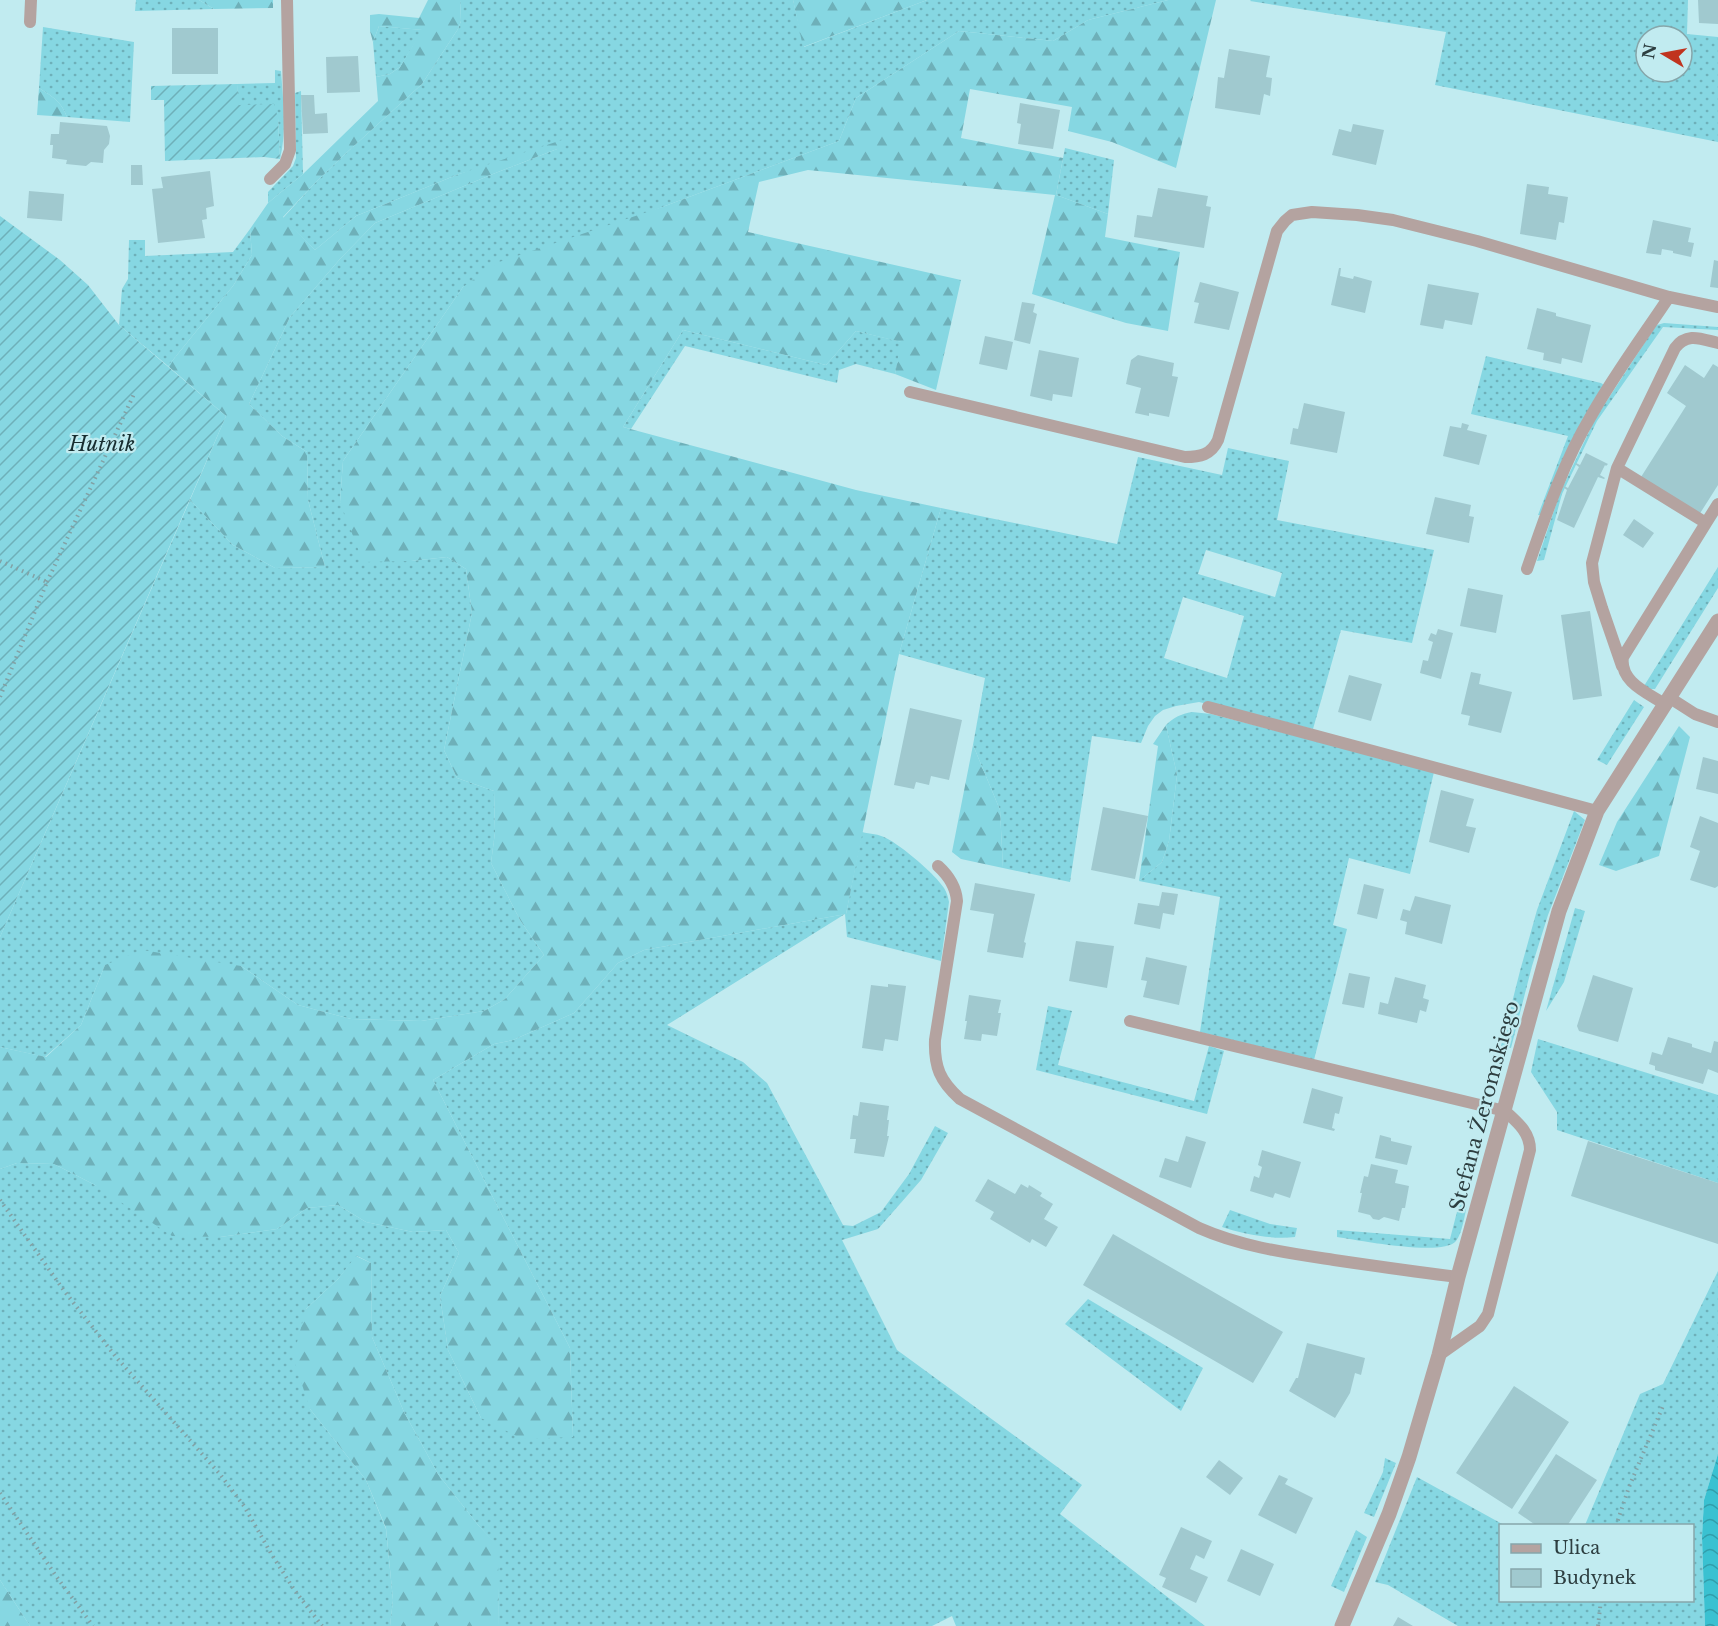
<svg xmlns="http://www.w3.org/2000/svg" width="1718" height="1626" font-family="'Libre Baskerville',serif">
	<defs>
		<pattern id="grass-dots" width="8" height="8" patternUnits="userSpaceOnUse" patternTransform="scale(1.5)"><rect width="8" height="8" fill="#86d7e2"/><path d="M2 2h.1M6 6h.1" fill="none" stroke="#6eb0b9" stroke-width="1.8" stroke-linecap="round"/></pattern>
		<pattern id="forest-firs" width="22" height="20" patternUnits="userSpaceOnUse" patternTransform="scale(1.5)"><rect width="22" height="20" fill="#86d7e2"/><path d="M5 1l3.5 6h-7zM16 11l3.5 6h-7z" fill="#6eb0b9"/></pattern>
		<pattern id="garden-furrows" width="10" height="10" patternUnits="userSpaceOnUse" patternTransform="scale(1.5)"><rect width="10" height="10" fill="#86d7e2"/><path d="M-1 1l2-2M0 10L10 0M9 11l2-2" fill="none" stroke="#6eb0b9"/></pattern>
		<pattern id="water-waves" width="16" height="10" patternUnits="userSpaceOnUse" patternTransform="scale(1.5)"><rect width="16" height="10" fill="#3ac1d1"/><path d="M0 5q4-4 8 0t8 0" fill="none" stroke="#319eab"/></pattern>
	</defs>
	<rect width="100%" height="100%" fill="#c1ebf0"/>
	<!-- grass -->
	<path fill="url(#grass-dots)" fill-rule="evenodd" d="M136 0H199L214 9 135 11Z
		M460 0H793L804 47 927 0H1168L1088 20 1053 41 959 31 856 98 839 141 665 206 463 287 343 461 340 502 411 561 447 557 466 569 472 613 444 750 457 778 494 791 495 832 491 863 520 920 544 955 505 999 484 1011 421 1021 351 1019 298 1005 241 966 105 965 81 1025 45 1057 0 1047V937L190 500 233 545 275 568 325 567 308 500 307 452 282 436 249 404 290 317 340 259 375 223 493 174 557 149 459 174 356 216 315 250 283 218 314 184 344 155 422 84 458 29 461 21Z
		M1251 0H1688L1687 34 1718 37V142L1435 85 1446 32 1250 1ZM1646 36H1682V72H1646Z
		M379 26 423 30 400 67 390 74 376 77 373 42Z
		M43 27 134 42 130 122 67 117C61 101 53 97 39 88Z
		M275 70 281 71C283 100 287 130 280 159L278 118 238 105 237 84 275 83Z
		M301 91 303 174 268 203V192L293 166 296 158 295 93Z
		M1065 148 1114 160 1108 214 1056 195Z
		M250 229 252 255 233 286 168 366 119 325 122 289 128 279 129 240H145V256L233 252Z
		M1664 323 1718 327V330L1663 327 1597 421 1562 494 1544 560 1537 561 1560 493 1595 419 1653 330 1657 325Z
		M683 330 826 365 856 331 902 342 895 374 856 364 839 370 837 383 685 346 631 429 623 427Z
		M1486 356 1601 383 1604 385 1541 515H1538L1568 436 1471 414Z
		M1228 448 1289 461 1277 520 1434 550 1412 643 1341 630 1313 729 1199 702 1176 706 1163 710 1155 716 1148 726 1141 743 1092 736 1070 882 1003 868 1000 810 973 745 985 678 899 654 941 508 1117 544 1138 457 1222 475ZM1206 550 1282 573 1275 597 1198 574ZM1183 597 1244 616 1227 678 1164 658Z
		M1718 567V588L1655 689H1649L1644 686Z
		M1634 700 1644 707 1607 765 1597 760Z
		M1192 712 1211 714 1434 772 1410 874 1349 858 1333 925 1347 929 1314 1060 1200 1032 1220 897 1139 881 1162 862 1169 841 1177 775 1166 725C1174 717 1181 714 1192 712Z
		M1574 811 1585 820 1548 915 1532 966 1511 1048 1501 1046 1520 971 1537 910Z
		M862 832C870 834 879 834 886 838 902 846 935 874 944 888 947 893 948 897 949 902L941 961 847 937 845 914 667 1025 743 1062 767 1083 843 1225 853 1226 881 1212 909 1174 935 1126 948 1133 921 1180 878 1229 842 1240 897 1350 1082 1485 1060 1514 1205 1626H956L952 1616 932 1626H499L497 1546 478 1525 438 1474 404 1412 372 1337 371 1263 357 1256 338 1279 306 1309 310 1409 366 1480 386 1529 393 1600 390 1626H30L0 1580V1169L17 1163 54 1164 95 1185 220 1237 277 1229 307 1208 338 1205 366 1222 413 1232 446 1230 459 1253 440 1296 448 1350 481 1418 573 1437 570 1348 433 1080 494 1044 513 1040 574 1013 618 963 644 950 846 914Z
		M1575 908 1585 911 1564 982 1546 1011Z
		M1048 1006 1072 1011 1058 1065 1194 1101 1209 1046 1224 1051 1207 1114 1036 1070Z
		M1538 1039 1718 1095V1183L1557 1130V1112L1531 1072Z
		M1459 1204 1467 1205C1465 1214 1462 1234 1456 1241 1443 1257 1358 1240 1337 1237V1230L1450 1239Z
		M1230 1210 1270 1224 1297 1228 1295 1237C1274 1240 1243 1234 1222 1227Z
		M1718 1271V1454L1704 1500 1702 1537 1705 1626H1458L1388 1585 1375 1582 1417 1477 1504 1525 1500 1526V1600H1692V1526L1585 1525 1640 1394 1663 1384Z
		M1088 1299 1203 1368 1181 1411 1065 1324Z
		M1385 1458 1396 1463 1374 1517 1364 1513 1383 1472Z
		M1356 1530 1367 1537 1344 1592 1331 1586Z"/>
	<!-- forest -->
	<path fill="url(#forest-firs)" d="M199 0H273V8L214 9Z
		M428 0H460L461 21 458 29 422 84 344 155 314 184 283 217 315 250 356 216 459 174 571 137 557 149 493 174 375 223 340 259 290 317 249 404 282 436 307 452 308 500 325 567 275 568 233 545 190 500 226 416 168 366 233 286 252 255 250 229 268 203 303 174 378 101 376 77 390 74 400 67 422 30 379 26 373 42 370 31V15L379 14 419 18Z
		M793 0H927L803 47Z
		M1168 0H1216L1176 168 1112 142 1068 131 1072 107 970 89 961 138 1063 158 1056 195 1108 214 1105 237 1180 252 1168 331 1126 323 1032 294 1055 195 808 170 759 182 748 232 961 280 936 390 895 374 901 342 856 331 826 365 683 330 623 427 856 490 941 508 899 654 846 914 644 950 618 963 574 1013 513 1040 494 1044 433 1080 570 1348 573 1437 522 1439 481 1418 448 1350 440 1296 459 1253 446 1230 413 1232 366 1222 338 1205 307 1208 277 1229 220 1237 172 1236 95 1185 54 1164 17 1163 0 1169V1047L46 1057 81 1025 105 965 142 950 241 966 298 1005 351 1019 421 1021 484 1011 505 999 544 955 520 920 491 863 495 832 494 791 457 778 444 750 472 613 466 569 447 557 411 561 363 562 340 502 343 461 463 287 499 262 665 206 839 141 856 98 959 31 1053 41 1088 20Z
		M39 88C53 97 61 101 67 117L37 115Z
		M1166 725 1177 775 1169 841 1162 862 1139 881 1158 746 1153 744Z
		M1679 726 1690 737 1659 856 1616 871 1599 865 1617 822Z
		M973 745 1000 810 1003 868 961 859 952 852Z
		M356 1256 371 1263 372 1337 404 1412 438 1474 478 1525 498 1546 499 1626H390L393 1600 386 1528 366 1480 310 1409 293 1357 306 1309 338 1279Z
		M0 1580 30 1626H0Z"/>
	<!-- garden -->
	<path fill="url(#garden-furrows)" d="M237 84 239 105 274 104 278 118 280 159 264 157 165 161 164 100H151V86Z
		M0 216 60 260 88 285 119 325 226 416 0 937Z"/>
	<!-- water -->
	<path fill="url(#water-waves)" d="M1718 1454V1626H1705L1702 1537 1704 1500Z"/>
	<!-- building -->
	<path fill="#a0c9cf" d="M1698 0H1718V24L1699 23Z
		M172 28H218V74H172Z
		M1229 49 1270 56 1266 77 1272 78 1270 96 1264 94 1260 115 1215 108 1218 77 1224 78Z
		M358 56 360 92 327 93 326 57Z
		M301 95H314L315 114 327 113 328 133 303 134Z
		M1020 103 1060 110 1053 149 1018 144 1021 124 1017 123Z
		M60 122 107 126 110 136 109 144 104 150 103 163 91 162 86 166 66 164 67 160 52 158 53 145H50L51 134H59Z
		M1353 124 1384 130 1376 165 1332 155 1339 129 1351 132Z
		M131 165H142L143 185H131Z
		M210 171 214 206 206 208 207 219 202 220 205 238 158 243 152 189 163 188 161 177Z
		M1527 184 1549 187 1548 194 1568 197 1564 223 1559 222 1556 240 1520 234Z
		M1158 188 1208 196 1206 206 1211 207 1204 248 1134 237 1137 215 1152 217Z
		M29 191 64 194 62 221 27 218Z
		M1653 220 1691 228 1688 242 1694 243 1691 257 1673 253V251L1662 249 1661 255 1646 253Z
		M1714 260 1718 261V288L1710 287Z
		M1339 268H1341L1340 276 1353 279 1354 276 1372 281 1365 313 1331 305Z
		M1200 282 1239 292 1229 330 1194 323 1199 303 1194 302Z
		M1428 284 1479 293 1472 325 1445 320 1443 329 1420 325Z
		M1022 302 1035 304 1033 312 1037 314 1030 344 1014 340Z
		M1537 308 1556 313V316L1591 325 1582 363 1562 358 1561 364 1543 360 1544 353 1527 349Z
		M985 336 1013 342 1007 370 979 364Z
		M1039 350 1079 358 1072 397 1053 394 1052 401 1030 396Z
		M1138 355 1174 363 1172 376 1178 377 1169 417 1149 413V416L1135 413 1141 388 1126 384 1131 360Z
		M1713 364 1718 367V485L1699 515 1641 477 1686 406 1667 393 1685 365 1704 378Z
		M1304 403 1345 412 1337 453 1290 444 1293 428 1298 429Z
		M1462 423 1469 425 1467 430 1487 435 1479 465 1443 456 1450 426 1461 428Z
		M1586 453 1608 464 1606 466 1605 465 1600 475 1605 478 1604 479 1598 477 1574 528 1557 520 1567 490 1563 487 1564 486 1568 488 1579 467 1575 464 1576 463 1580 465Z
		M1435 497 1471 505 1469 516 1474 517 1469 543 1426 534Z
		M1634 519 1654 533 1643 548 1623 535Z
		M1468 588 1503 595 1496 633 1460 626Z
		M1590 611 1602 696 1573 700 1561 615Z
		M1438 629 1453 633 1441 679 1420 673 1423 660 1428 661 1433 642 1428 640 1431 633 1436 635Z
		M1471 672 1481 674 1479 684 1512 692 1501 733 1468 725 1470 716 1461 714Z
		M1349 675 1382 684 1371 721 1338 712Z
		M910 708 962 720 949 780 931 776 929 785 916 782 914 789 894 785Z
		M1703 757 1718 761V794L1696 789Z
		M1441 790 1474 799 1466 826 1476 828 1469 853 1429 842Z
		M1103 807 1148 816 1135 879 1091 870Z
		M1700 816 1718 823V886L1715 888 1690 880 1700 851 1690 847Z
		M975 883 1035 894 1024 942 1026 943 1023 958 987 952 994 914 970 910Z
		M1364 884 1384 889 1377 919 1357 914Z
		M1162 892 1178 894 1174 915 1163 913 1160 929 1134 924 1138 903 1159 906Z
		M1415 896 1451 905 1442 944 1405 934 1407 922 1400 920 1403 909 1410 911Z
		M1076 941 1114 946 1107 988 1069 981Z
		M1146 957 1187 966 1179 1005 1143 997 1147 981 1141 980Z
		M1349 973 1370 977 1364 1008 1342 1004Z
		M1593 975 1633 988 1618 1042 1579 1031 1577 1026Z
		M1395 977 1426 985 1423 998 1429 1000 1426 1012 1420 1010 1417 1023 1378 1014 1380 1002 1388 1004Z
		M888 984 906 986 898 1041 885 1039 883 1051 862 1048 871 985 888 987Z
		M969 995 1001 1000 998 1013H1001L997 1036 982 1034 981 1041 964 1039 967 1021H965Z
		M1668 1037 1692 1044V1047L1711 1053 1714 1041 1718 1042V1073L1708 1069 1703 1084 1655 1070V1066L1649 1064 1652 1052 1662 1055Z
		M1312 1088 1343 1097 1339 1114 1335 1113 1332 1128 1335 1129 1334 1131 1303 1123Z
		M860 1102 889 1106 887 1120H889L887 1136H889L884 1157 854 1153 856 1139H850L853 1115 858 1116Z
		M1380 1135 1391 1138V1141L1412 1146 1407 1165 1375 1158Z
		M1186 1136 1206 1142 1191 1188 1159 1177 1165 1158 1178 1162Z
		M1588 1141 1718 1183V1244L1571 1196Z
		M1262 1150 1301 1162 1290 1198 1275 1193 1273 1198 1250 1191 1254 1176 1259 1178 1262 1167 1258 1165Z
		M1371 1164 1398 1170 1395 1183 1409 1186 1405 1208H1402L1399 1221 1384 1217 1379 1220 1373 1219 1370 1215 1358 1212 1362 1193H1360L1364 1176 1368 1177Z
		M988 1179 1015 1194 1021 1184 1028 1188 1029 1185 1042 1193 1040 1196 1053 1204 1044 1219 1058 1227 1046 1247 1032 1239 1030 1243 990 1219 994 1212 975 1201Z
		M1113 1234 1283 1332 1253 1383 1083 1285Z
		M1307 1343 1365 1358 1361 1375 1355 1373 1350 1393 1335 1418 1289 1391 1296 1378H1298Z
		M1514 1386 1569 1422 1512 1509 1456 1473Z
		M1556 1454 1597 1480 1567 1526H1537L1518 1513Z
		M1219 1460 1243 1478 1230 1495 1206 1477Z
		M1279 1475 1288 1479 1285 1484 1313 1498 1296 1534 1258 1515Z
		M1181 1527 1212 1541 1204 1559 1196 1555 1190 1569 1208 1577 1196 1603 1162 1587 1166 1578 1159 1575Z
		M1241 1549 1274 1564 1260 1596 1227 1581Z
		M1398 1617 1413 1626H1393Z"/>
	<g fill="none" stroke-linecap="round" stroke-linejoin="round">
		<!-- path -->
		<path stroke="#82a1a5" stroke-width="4" stroke-dasharray="1.5 4.5" stroke-linecap="butt" d="M0 561 47 582 0 697
			M47 582 134 394
			M0 1200 65 1292 116 1357 219 1473 244 1506 272 1555 295 1591 322 1626
			M0 1493 56 1576 93 1626
			M1616 1526 1629 1487 1663 1406
			M1598 1626 1601 1600"/>
		<!-- service -->
		<path stroke="#b4a3a0" stroke-width="12" d="M30 22 31 0
			M270 179 285 164 290 150 287 0
			M1718 343C1701 339 1687 332 1675 348L1617 468 1706 523 1718 504
			M910 392 1185 457C1200 457 1211 455 1218 440L1277 231 1285 221 1292 215 1312 212 1357 215 1393 220 1477 241 1669 297 1718 307
			M1617 468 1592 563 1594 582 1602 608 1622 666
			M1527 569C1545 517 1563 463 1591 416 1614 375 1643 336 1669 297
			M1670 698 1695 714 1718 722
			M1666 705C1648 693 1619 682 1623 657L1706 523
			M1208 707 1597 811
			M938 866C949 876 956 887 957 901L935 1040C934 1067 940 1081 960 1099L1199 1228C1242 1247 1288 1253 1334 1260 1375 1266 1417 1272 1458 1277
			M1130 1021 1505 1111C1517 1122 1530 1132 1530 1150L1488 1314 1480 1326 1439 1355"/>
		<!-- minor -->
		<path stroke="#b4a3a0" stroke-width="15" d="M1342 1626 1389 1514 1409 1457 1439 1355 1458 1277 1559 911 1597 811 1718 621"/>
	</g>
	<g text-anchor="middle" dominant-baseline="central" stroke-width="4.5" stroke-linejoin="round" paint-order="stroke">
		<!-- park labels -->
		<g font-size="20" font-style="italic" fill="#182e31" stroke="#c1ebf0">
			<text x="102" y="444">Hutnik</text>
		</g>
		<!-- street labels -->
		<g font-size="20" fill="#2d3e40" stroke="#c1ebf0">
			<text transform="translate(1484 1106) rotate(-75)">Stefana Żeromskiego</text>
		</g>
	</g>
	<!-- legend -->
	<rect x="1499" y="1524" width="195" height="78" fill="#c1ebf0" stroke="#86a6aa" stroke-width="1.5"/>
	<rect x="1511" y="1544" width="30" height="9" fill="#b4a3a0" stroke="#86a6aa" stroke-width="1.5"/>
	<text x="1553" y="1554" font-size="18" fill="#2d3e40">Ulica</text>
	<rect x="1511" y="1569" width="30" height="18" fill="#a0c9cf" stroke="#86a6aa" stroke-width="1.5"/>
	<text x="1553" y="1584" font-size="18" fill="#2d3e40">Budynek</text>
	<!-- north arrow -->
	<g transform="translate(1664 54) rotate(280)"><circle r="28" fill="#c1ebf0" stroke="#86a6aa" stroke-width="1.5"/>
	<path d="M0-4.5L10 22L0 15L-10 22Z" fill="#c0341f"/>
	<text y="-9" font-size="16" font-weight="bold" text-anchor="middle" fill="#2d3e40">N</text>
	</g>
</svg>
